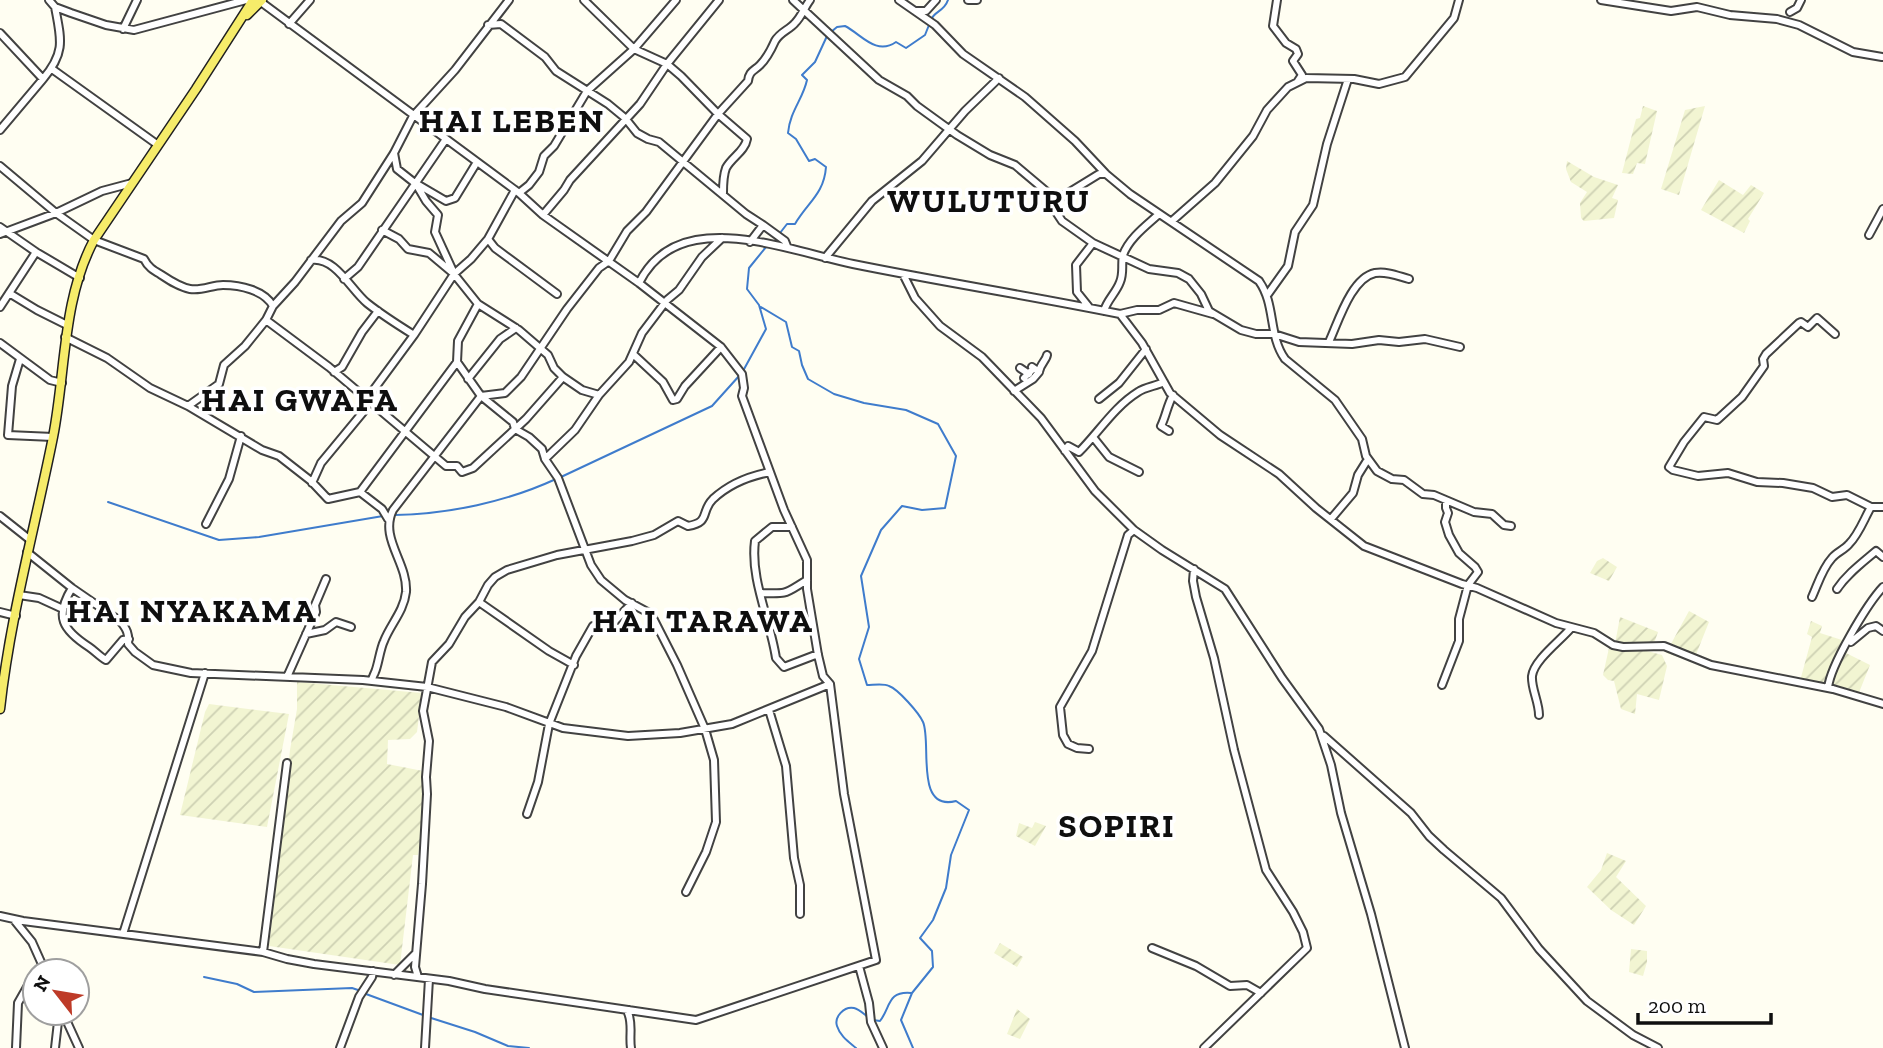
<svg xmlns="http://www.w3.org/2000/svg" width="1883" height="1048" font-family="'Zilla Slab',serif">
	<defs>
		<pattern id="farmland-furrows" width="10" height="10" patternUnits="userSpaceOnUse" patternTransform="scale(1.75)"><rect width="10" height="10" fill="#f2f5d2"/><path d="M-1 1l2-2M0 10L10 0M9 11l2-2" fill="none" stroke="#ced1b3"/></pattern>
	</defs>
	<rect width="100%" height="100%" fill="#fffef2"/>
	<!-- farmland -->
	<path fill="url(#farmland-furrows)" d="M1643 106 1657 111 1645 164 1637 163 1633 174 1622 173 1636 119 1640 118Z
		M1705 106 1679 195 1661 189 1685 110Z
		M1567 161 1594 177 1618 185 1612 198 1618 200 1614 218 1584 221 1581 218 1580 203 1587 192 1571 182 1566 169Z
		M1719 180 1743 195 1751 185 1764 193 1748 219 1750 221 1744 233 1701 210Z
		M1603 558 1617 567 1609 581 1590 573 1597 561Z
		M1689 611 1709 622 1693 662 1666 653Z
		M1620 617 1658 632 1652 649 1615 644Z
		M1811 621 1822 626 1820 633 1845 641 1840 650 1870 665 1858 695 1800 681 1812 637 1807 634Z
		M1609 648 1647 651 1662 655 1667 666 1659 700 1637 694 1635 714 1621 709 1614 681 1608 680 1603 675Z
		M297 682 422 693 417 732 410 739 388 740 387 764 423 771 422 823 418 855H413L400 965 269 946 290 750 297 709Z
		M209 704 289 714 267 827 180 815 205 712Z
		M1035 822 1046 826 1035 846 1016 836 1019 823 1032 828Z
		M1607 853 1626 861 1616 877 1646 906 1634 925 1611 910 1587 887 1601 870Z
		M1000 943 1023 957 1017 967 994 953Z
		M1631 949 1647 951V962L1643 976 1629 972Z
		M1017 1009 1030 1019 1020 1039 1007 1034Z"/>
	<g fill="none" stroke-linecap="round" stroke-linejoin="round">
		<!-- stream -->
		<path stroke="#3f7ccc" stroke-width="2" d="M931 20C934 11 944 12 948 0
			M831 32 837 27 845 26C861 34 876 56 896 42L906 48 925 35 929 25
			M780 233 787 224H795C808 202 824 194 826 167L815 159 809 161 796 139 788 133C790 111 803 99 807 80L802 75 815 62 827 36
			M761 307 786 322 792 347 799 351 802 365 808 379 834 394 864 403 906 410 938 424 956 456 945 508 922 510 902 506 881 530 861 576 869 627 859 659 867 685C873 685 884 683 889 686 898 689 919 713 923 722 932 742 914 812 956 801L969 810 951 855 946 888 933 920 920 938 932 951 933 967 912 993 901 1020 913 1048
			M743 371 766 329 759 305 747 289 749 268 766 247
			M561 477 712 406 739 376
			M108 502 219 540 259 537 383 516
			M395 515C449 514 506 502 556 479
			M204 977 237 984 254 992 352 988 361 991
			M366 994 423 1015
			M428 1017 475 1032 508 1046 529 1048
			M873 1020 880 1021C891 1007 887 991 911 993
			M856 1048C849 1042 840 1036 837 1026 834 1017 844 1006 854 1008 859 1009 864 1014 868 1017"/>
		<defs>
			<path id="minor" d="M49 0 55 7 71 13 106 25 134 30 246 0
				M584 0 634 49 667 64 681 76 718 114 747 139C745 151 732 157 726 168 723 176 723 185 723 193
				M793 0 879 80 907 96 917 106 957 135 990 155 1015 165 1053 197 1055 201 1052 206 1062 221 1093 243 1149 269 1178 273 1189 279 1201 294 1209 311 1241 330 1256 334H1274L1299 342 1352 344 1379 340 1399 342 1425 339 1460 347
				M899 0 935 25 963 54 1025 97 1075 141 1106 174 1130 194 1259 281C1276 305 1268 335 1285 359L1335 400 1362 439 1366 456 1377 471 1392 479 1404 480 1423 494 1434 495 1474 512 1492 514 1504 525 1511 526
				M968 0H977
				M1277 0 1273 26 1286 43 1296 49 1298 54 1293 61 1302 75 1298 81
				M1601 0 1671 11 1697 7 1730 15 1777 19 1799 25 1853 52 1882 57
				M915 11H926L936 0
				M1790 12 1797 8 1801 0
				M289 24 310 0
				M488 25 501 24 545 57 556 71 608 104 625 118 637 133 648 139 659 142 746 214 763 225 750 242
				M123 29 137 0
				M0 33 43 79 0 130
				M52 69 158 145
				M43 79C66 52 61 39 55 7
				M394 153 397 169 416 184 426 201 438 215 435 232 452 269
				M0 166 56 213 94 240 144 259C148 267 153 270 160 274 169 280 179 287 190 289 202 291 212 285 223 285 240 285 264 290 273 306
				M417 184 446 201 455 198 477 162
				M519 193 529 185 539 172 544 156 554 146 587 91 634 49 676 0
				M1055 201 1099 174H1106
				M543 215 564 190 570 180 640 104 667 64 719 0
				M1172 221 1215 183 1253 136 1267 110 1288 87 1306 78 1354 79 1379 84 1405 77 1454 18 1459 0
				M763 225 785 241 787 246
				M0 227 36 252 80 278
				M382 230 399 239 408 249 429 253 454 274 478 304 519 330 548 355 554 368 563 377 582 390 599 395
				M0 234 56 213 102 191 132 183
				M1869 235 1883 209
				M488 239 495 248 557 294
				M825 258 872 201 922 161 965 111 999 78
				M311 260C335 256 351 290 367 303 382 315 398 325 414 335
				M903 274 915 298 940 326 982 357 1041 418 1095 491 1134 530 1162 550 1225 589 1282 678 1319 729 1331 765 1341 813 1371 914 1405 1048
				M344 279 358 267 446 139
				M639 283C651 259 669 245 696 240 744 231 806 254 853 264 942 282 1031 296 1120 314L1142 343 1170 393 1220 435 1279 474 1316 508 1364 546 1462 584 1477 588 1556 623 1594 633 1613 645 1623 647 1664 646 1711 665 1833 689 1883 704
				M9 293 37 310 67 325
				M1268 294 1288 266 1295 232 1313 205 1327 144 1348 79
				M0 307 36 252
				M1089 307 1077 292 1076 265 1093 243
				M1104 311C1107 300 1116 293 1120 282 1124 273 1121 264 1123 255 1129 238 1147 225 1159 214
				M1120 314 1137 310H1159L1174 303 1213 314
				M266 320 329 367 446 466H457L462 472 473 468 526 419 563 377
				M1835 334 1817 318 1808 327 1801 322 1799 323 1766 354 1763 359 1764 366 1742 397 1717 420 1704 417 1684 442 1669 467 1673 470 1698 476 1728 473 1757 482 1783 483 1813 488 1832 497 1847 495 1871 507
				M65 337 107 358 150 388 188 406 262 450 279 456 311 481 328 499 360 492 457 362 458 341 478 304
				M1329 342C1338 323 1351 278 1375 273 1387 271 1398 276 1409 279
				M0 343 50 380 62 383
				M633 354 663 382 673 400 677 399 685 386 721 347
				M20 359 12 386 8 435 53 437
				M457 362 481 396 513 422 515 429 529 437 542 449 545 459 558 478 591 565 601 580 625 600 651 614 677 665 705 729 714 760 716 822 706 852 686 892
				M1020 368 1029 374
				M334 372 342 367 362 332 378 311
				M1039 372C1040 364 1046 361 1047 355
				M1024 378 1033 369
				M468 379 500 339 516 328
				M1014 391 1033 379 1039 372 1032 367
				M1099 399 1119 383 1146 349
				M188 406 219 384 224 365 245 346 266 320 273 306 295 282 341 221 362 203 394 153 413 116 455 70 509 0
				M1169 431 1161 426C1166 416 1167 406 1173 395
				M1093 437 1109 457 1139 472
				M1065 451 1068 446 1079 452C1099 432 1114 407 1138 392 1145 387 1156 386 1164 382
				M545 459 575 430 599 395 629 362 642 333 667 300 679 290 702 257 722 238
				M312 483 321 463 364 411 366 400 414 335 454 274 471 259 488 239 515 190
				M360 492 382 509 388 519
				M0 516 29 539
				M1331 519 1353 493 1358 475 1368 459
				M206 524 229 479 241 436
				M792 527H772L755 541C750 579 770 619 776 658L784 667 818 654
				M27 552 72 588 120 621C127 629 129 634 128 644L135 652 153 665 191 673 363 680 427 687 506 707 563 728 628 736 680 733 732 724 830 684
				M1194 569 1193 581 1196 597 1214 658 1234 750 1266 870 1293 912 1303 932 1307 948 1204 1048
				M72 588C54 617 63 630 89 647 95 651 100 657 106 660L123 640 129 639
				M1837 589C1847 574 1862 563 1876 551L1883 557
				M761 593C789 594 784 594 807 580
				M19 595 39 598 63 609
				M1812 597C1818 584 1822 569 1832 558 1837 552 1844 550 1849 544 1859 534 1864 519 1871 507H1883
				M479 602 549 651 574 665
				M0 612 16 616
				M306 634 325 630 336 622 351 627
				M1851 642 1868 628 1876 626 1883 631
				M287 677 316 612 315 605 326 579
				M372 681C372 677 374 675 375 672 378 666 380 649 384 641 390 625 404 611 406 592 408 563 379 538 393 510L481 396 505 393 521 377 567 309 599 268 609 261 627 231 646 212 718 114 748 81C749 71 754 71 760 65 767 58 771 50 775 41 780 32 789 30 795 23 802 16 804 8 810 0
				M1442 685 1459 641V619L1468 585 1478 572 1475 567 1459 553 1449 535 1445 522 1448 513 1446 508V501
				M1828 688C1830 666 1867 604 1883 587
				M769 710 786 766 794 858 800 885V914
				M1539 715C1539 702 1531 688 1532 676 1534 660 1560 641 1571 628
				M1324 736 1411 813 1429 836 1444 850 1501 898 1539 949 1587 1001 1633 1035 1658 1048
				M1089 749 1077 748 1068 744 1063 735 1060 707 1092 651 1128 535 1134 530
				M527 814 538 782 549 724 576 656 593 626 613 623 632 603
				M0 916 23 921 263 952 287 959 314 964 449 981 485 989 696 1020 876 960 844 794 830 684 823 676 818 655 807 589V560L784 510 742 396 744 388 742 374 721 347 639 283 543 215 519 193 261 2
				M15 921 32 942 45 971
				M123 934 205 673
				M1152 948 1196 966 1230 986 1247 985 1261 993
				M263 952 287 763
				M859 966 869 1003 871 1022 883 1048
				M394 975 415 954
				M418 977 415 967 422 884 427 794 426 777 429 741 423 711 432 662 449 644 465 617 479 602 488 585 495 577 507 570 557 555 632 541 654 535 678 521 688 526C711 522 700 512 713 499 729 484 749 476 770 472
				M629 1010 628 1013C633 1024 629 1036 631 1048
				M63 1013 79 1048
				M16 1048 18 1003 35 973
				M55 1048 59 1013
				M340 1048 359 997 372 977 373 971
				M425 1048 429 979"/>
			<path id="major" d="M247 15 262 0
				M0 709C10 617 35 527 53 437 66 371 62 300 94 240L196 89 253 0"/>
		</defs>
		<!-- minor casing -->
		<use href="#minor" stroke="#424242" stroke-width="10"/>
		<!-- major casing -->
		<use href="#major" stroke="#202020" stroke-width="11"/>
		<!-- minor -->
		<use href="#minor" stroke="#fff" stroke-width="6"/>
		<!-- major -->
		<use href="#major" stroke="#f6ec6a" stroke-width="8"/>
	</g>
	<g text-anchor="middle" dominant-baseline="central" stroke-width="7" stroke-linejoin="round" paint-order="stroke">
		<!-- district labels -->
		<g font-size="33" font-weight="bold" letter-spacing="2" fill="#0f0f0f" stroke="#fff">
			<text x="512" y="120">HAI LEBEN</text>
			<text x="989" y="200">WULUTURU</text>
			<text x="300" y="399">HAI GWAFA</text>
			<text x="192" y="610">HAI NYAKAMA</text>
			<text x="703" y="620">HAI TARAWA</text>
			<text x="1117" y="825">SOPIRI</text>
		</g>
	</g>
	<!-- north arrow -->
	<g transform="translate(56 992) rotate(301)"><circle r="33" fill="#ffffff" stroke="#9f9f9f" stroke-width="2"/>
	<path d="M0-5L12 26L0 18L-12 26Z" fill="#be3b28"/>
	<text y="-10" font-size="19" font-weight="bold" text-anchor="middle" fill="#0f0f0f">N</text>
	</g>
	<!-- scale -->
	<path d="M1638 1013v10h133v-10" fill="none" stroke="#0f0f0f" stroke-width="3.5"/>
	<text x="1648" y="1013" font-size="21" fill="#0f0f0f" stroke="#ffffff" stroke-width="5" paint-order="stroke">200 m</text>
</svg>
